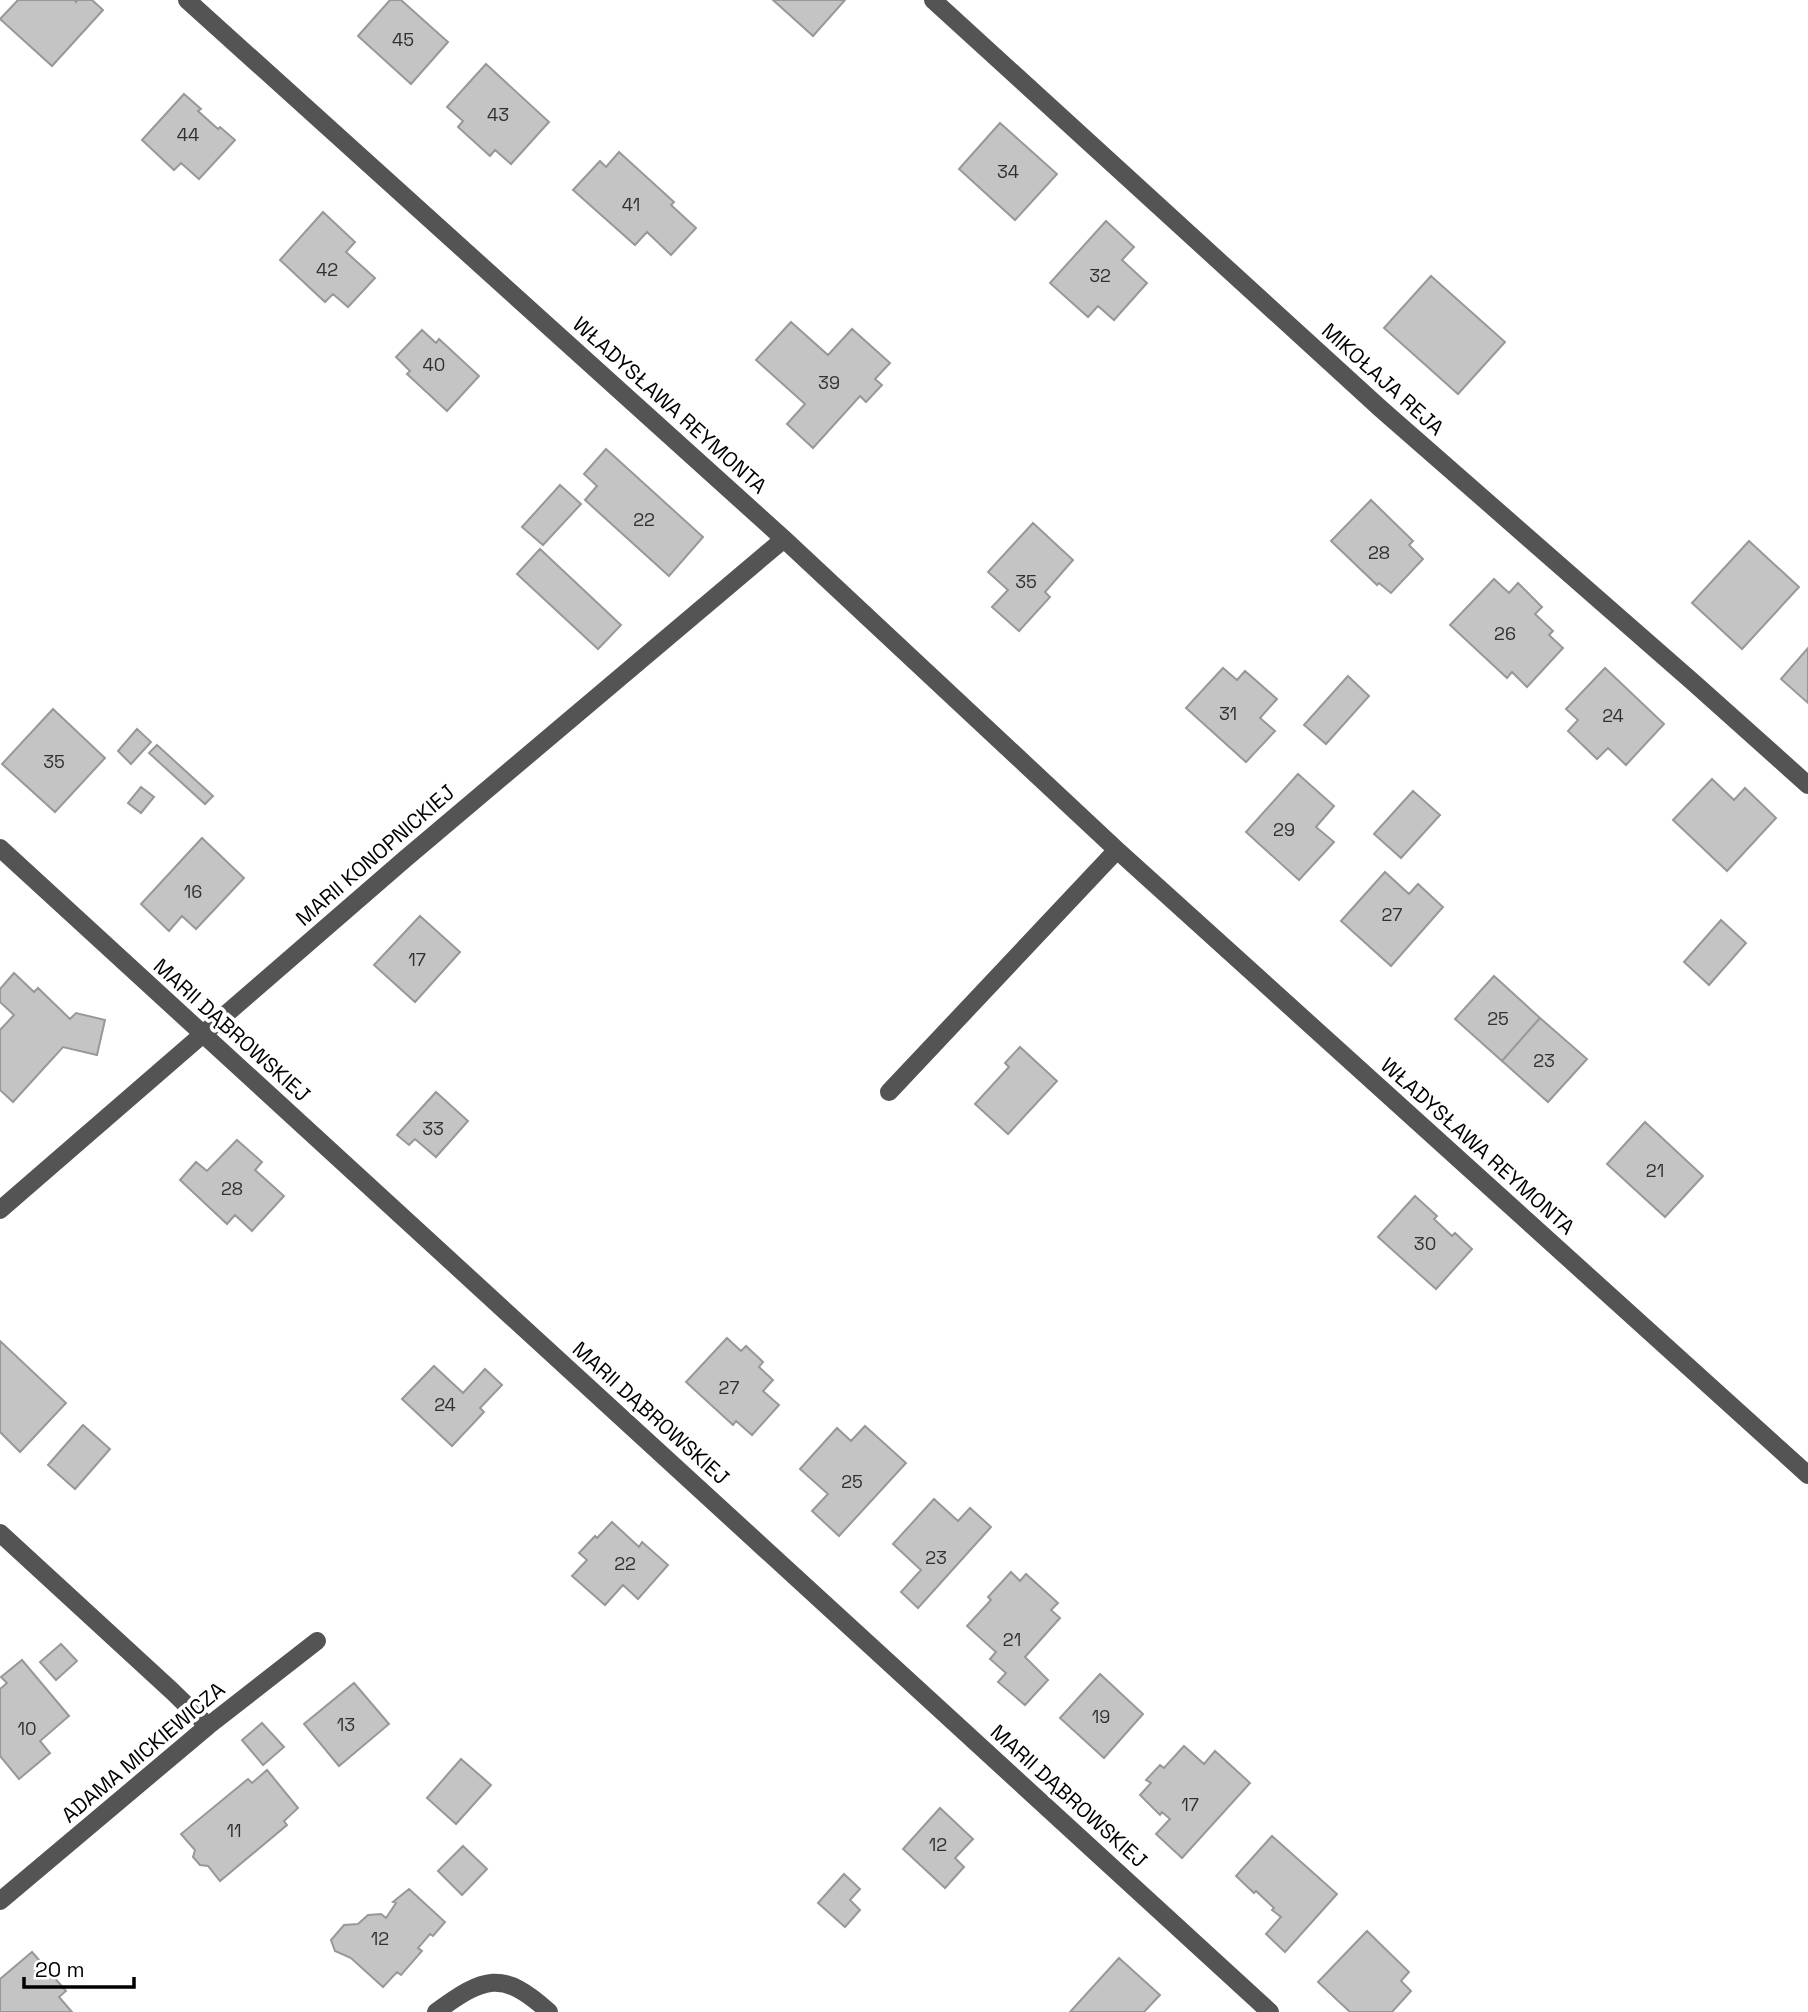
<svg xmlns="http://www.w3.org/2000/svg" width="1808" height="2012" font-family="'Space Grotesk',sans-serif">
	<rect width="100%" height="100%" fill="#fff"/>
	<!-- building -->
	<path fill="#c4c4c4" stroke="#989898" stroke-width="2" d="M18 0H74L76 2 77 0H92L103 10 52 66 0 19Z
		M390 0H401L448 42 411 84 358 36Z
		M773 0H845L813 36Z
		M486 64 549 122 511 164 495 150 490 156 458 127 463 121 447 107Z
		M184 94 201 109 198 111 218 129 220 127 235 140 199 179 181 163 174 170 142 140Z
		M1000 123 1057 174 1015 220 959 169Z
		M619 152 674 202 671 205 696 228 671 255 647 232 635 245 573 190 600 161 606 167Z
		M323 212 355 242 346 252 375 278 348 307 333 294 325 302 280 260Z
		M1106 221 1134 247 1122 260 1147 283 1114 320 1098 306 1088 317 1050 283Z
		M1431 276 1505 342 1458 394 1384 328Z
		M791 322 828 355 852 329 890 363 875 379 882 385 866 402 860 396 813 448 787 424 805 404 756 360Z
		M422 330 436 343 439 339 479 376 447 411 407 374 410 371 396 357Z
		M606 449 703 537 669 576 585 500 597 486 584 474Z
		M560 485 581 504 543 545 522 527Z
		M1371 500 1413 541 1409 545 1423 559 1391 593 1379 583 1377 585 1331 541Z
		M1033 523 1073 560 1045 592 1050 597 1019 631 992 607 1008 590 988 572Z
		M1749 541 1799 587 1742 649 1692 603Z
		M540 549 621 625 598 649 517 574Z
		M1494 579 1509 593 1518 583 1542 607 1535 614 1553 631 1549 635 1563 648 1527 687 1512 672 1507 678 1450 625Z
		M1808 648V703L1781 679Z
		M1223 668 1237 680 1245 671 1277 699 1260 718 1275 731 1246 762 1186 708Z
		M1605 668 1664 724 1626 765 1608 748 1597 759 1568 731 1578 720 1566 709Z
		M1348 676 1369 696 1326 744 1304 725Z
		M53 709 105 758 55 812 2 764Z
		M137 729 151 742 131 764 118 751Z
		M157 745 213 796 205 804 149 753Z
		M1298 774 1334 806 1316 827 1334 842 1299 880 1246 832Z
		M1712 779 1734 800 1745 788 1776 818 1727 871 1673 820Z
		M141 787 154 797 141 813 128 803Z
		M1413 791 1440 815 1401 858 1374 834Z
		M202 838 244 878 196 929 182 916 169 931 141 904Z
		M1385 872 1409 894 1418 884 1443 907 1391 966 1341 921Z
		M420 916 460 952 415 1002 374 965Z
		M1721 920 1746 943 1709 985 1684 962Z
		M14 973 34 992 38 988 70 1019 76 1013 105 1020 97 1055 63 1047 13 1102 0 1090V1030L14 1015 0 1002V989Z
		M1494 976 1540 1018 1502 1061 1455 1019Z
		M1540 1018 1587 1059 1548 1102 1502 1061Z
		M1020 1047 1057 1081 1008 1134 975 1104 1009 1067 1005 1063Z
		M436 1092 468 1121 436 1157 415 1139 409 1145 397 1135Z
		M1645 1122 1703 1176 1665 1217 1607 1164Z
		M237 1140 262 1162 255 1170 284 1196 252 1231 235 1215 227 1224 180 1180 196 1162 207 1171Z
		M1415 1196 1437 1216 1434 1219 1452 1236 1455 1233 1472 1249 1436 1289 1378 1237Z
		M727 1338 741 1351 746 1346 763 1362 759 1367 773 1380 763 1391 779 1405 752 1435 736 1421 733 1425 686 1382Z
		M0 1341 66 1403 20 1452 0 1432Z
		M434 1366 463 1393 485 1369 502 1385 480 1408 484 1412 452 1446 402 1399Z
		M83 1425 110 1449 75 1489 48 1465Z
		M865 1426 906 1463 839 1536 812 1511 828 1494 800 1469 837 1428 851 1441Z
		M934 1499 958 1521 970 1508 991 1527 918 1608 901 1592 921 1570 893 1544Z
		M612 1522 639 1547 642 1542 668 1565 638 1599 623 1585 605 1605 572 1576 587 1560 579 1553 595 1536 597 1538Z
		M1011 1572 1020 1581 1026 1574 1058 1603 1051 1610 1060 1618 1025 1657 1048 1680 1025 1705 998 1682 1006 1673 990 1659 996 1652 967 1626 991 1600 988 1597Z
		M61 1644 77 1661 56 1680 40 1662Z
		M22 1660 69 1716 40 1741 50 1753 19 1779 0 1756V1689L7 1683 1 1677Z
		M1100 1674 1143 1714 1104 1758 1060 1718Z
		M354 1683 389 1724 339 1766 304 1724Z
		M262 1723 284 1747 263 1765 242 1740Z
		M1184 1746 1204 1764 1215 1751 1250 1783 1182 1858 1156 1834 1170 1819 1162 1812 1160 1815 1140 1795 1151 1783 1146 1780 1160 1765 1164 1768Z
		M461 1759 491 1785 456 1824 427 1798Z
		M267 1770 298 1808 284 1821 287 1825 220 1881 208 1866 200 1865 193 1857 195 1850 181 1834 248 1779 252 1783Z
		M940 1808 973 1839 955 1858 964 1867 945 1888 903 1849Z
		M1272 1836 1337 1894 1285 1952 1266 1934 1281 1917 1272 1910 1274 1908 1256 1891 1254 1893 1236 1876Z
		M463 1846 487 1869 462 1895 438 1871Z
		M844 1874 860 1889 850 1900 860 1910 845 1927 818 1903Z
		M409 1889 445 1922 433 1936 430 1934 418 1948 422 1951 401 1975 397 1972 383 1987 351 1958 335 1951 331 1940 344 1925 358 1924 368 1915 381 1914 386 1918 396 1903 393 1902Z
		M1367 1931 1409 1972 1401 1981 1411 1991 1392 2012H1350L1318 1982Z
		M32 1952 66 1991 59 1997 72 2012H0V1979Z
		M1119 1958 1160 1995 1144 2012H1070Z"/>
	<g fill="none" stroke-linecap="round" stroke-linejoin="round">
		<!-- minor -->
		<path stroke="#545454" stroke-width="18" d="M187 0 784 539 1117 850 1808 1475
			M933 0 1381 409 1694 683 1808 785
			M0 848 1270 2012
			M889 1092 1117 850
			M0 1210 405 859 784 539
			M0 1533 172 1691 208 1726
			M0 1901 208 1726 317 1641
			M436 2012C484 1977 502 1969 549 2012"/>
	</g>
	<g text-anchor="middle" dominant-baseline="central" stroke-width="7" stroke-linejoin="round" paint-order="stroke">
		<!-- number labels -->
		<g font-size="18" fill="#313131">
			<text x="403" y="39">45</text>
			<text x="498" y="114">43</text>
			<text x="188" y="134">44</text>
			<text x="1008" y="171">34</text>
			<text x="631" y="204">41</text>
			<text x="327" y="269">42</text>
			<text x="1100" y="275">32</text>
			<text x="434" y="364">40</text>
			<text x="829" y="382">39</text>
			<text x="644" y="519">22</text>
			<text x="1379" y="552">28</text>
			<text x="1026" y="581">35</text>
			<text x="1505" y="633">26</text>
			<text x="1228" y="713">31</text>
			<text x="1613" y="715">24</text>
			<text x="54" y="761">35</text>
			<text x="1284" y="829">29</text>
			<text x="193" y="891">16</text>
			<text x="1392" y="914">27</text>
			<text x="417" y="959">17</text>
			<text x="1498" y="1018">25</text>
			<text x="1544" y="1060">23</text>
			<text x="433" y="1128">33</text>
			<text x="1655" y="1170">21</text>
			<text x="232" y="1188">28</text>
			<text x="1425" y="1243">30</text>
			<text x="729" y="1387">27</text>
			<text x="445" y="1404">24</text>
			<text x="852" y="1481">25</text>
			<text x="936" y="1557">23</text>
			<text x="625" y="1563">22</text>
			<text x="1012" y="1639">21</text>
			<text x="1101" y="1716">19</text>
			<text x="346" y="1724">13</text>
			<text x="27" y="1728">10</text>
			<text x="1190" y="1804">17</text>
			<text x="234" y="1830">11</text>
			<text x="938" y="1844">12</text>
			<text x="380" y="1938">12</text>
		</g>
		<!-- street labels -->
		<g font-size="21" fill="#000" stroke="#fff">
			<text transform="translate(1383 379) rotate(42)">MIKOŁAJA REJA</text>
			<text transform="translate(670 405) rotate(42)">WŁADYSŁAWA REYMONTA</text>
			<text transform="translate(375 855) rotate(-41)">MARII KONOPNICKIEJ</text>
			<text transform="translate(232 1030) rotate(42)">MARII DĄBROWSKIEJ</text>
			<text transform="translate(1478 1146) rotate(42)">WŁADYSŁAWA REYMONTA</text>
			<text transform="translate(651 1413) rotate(42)">MARII DĄBROWSKIEJ</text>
			<text transform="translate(143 1752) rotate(-40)">ADAMA MICKIEWICZA</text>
			<text transform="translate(1069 1796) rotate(42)">MARII DĄBROWSKIEJ</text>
		</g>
	</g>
	<!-- scale -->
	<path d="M24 1977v10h110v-10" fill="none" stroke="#000000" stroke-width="3.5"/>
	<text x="35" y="1977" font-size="21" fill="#000000" stroke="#ffffff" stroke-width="5" paint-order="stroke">20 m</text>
</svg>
